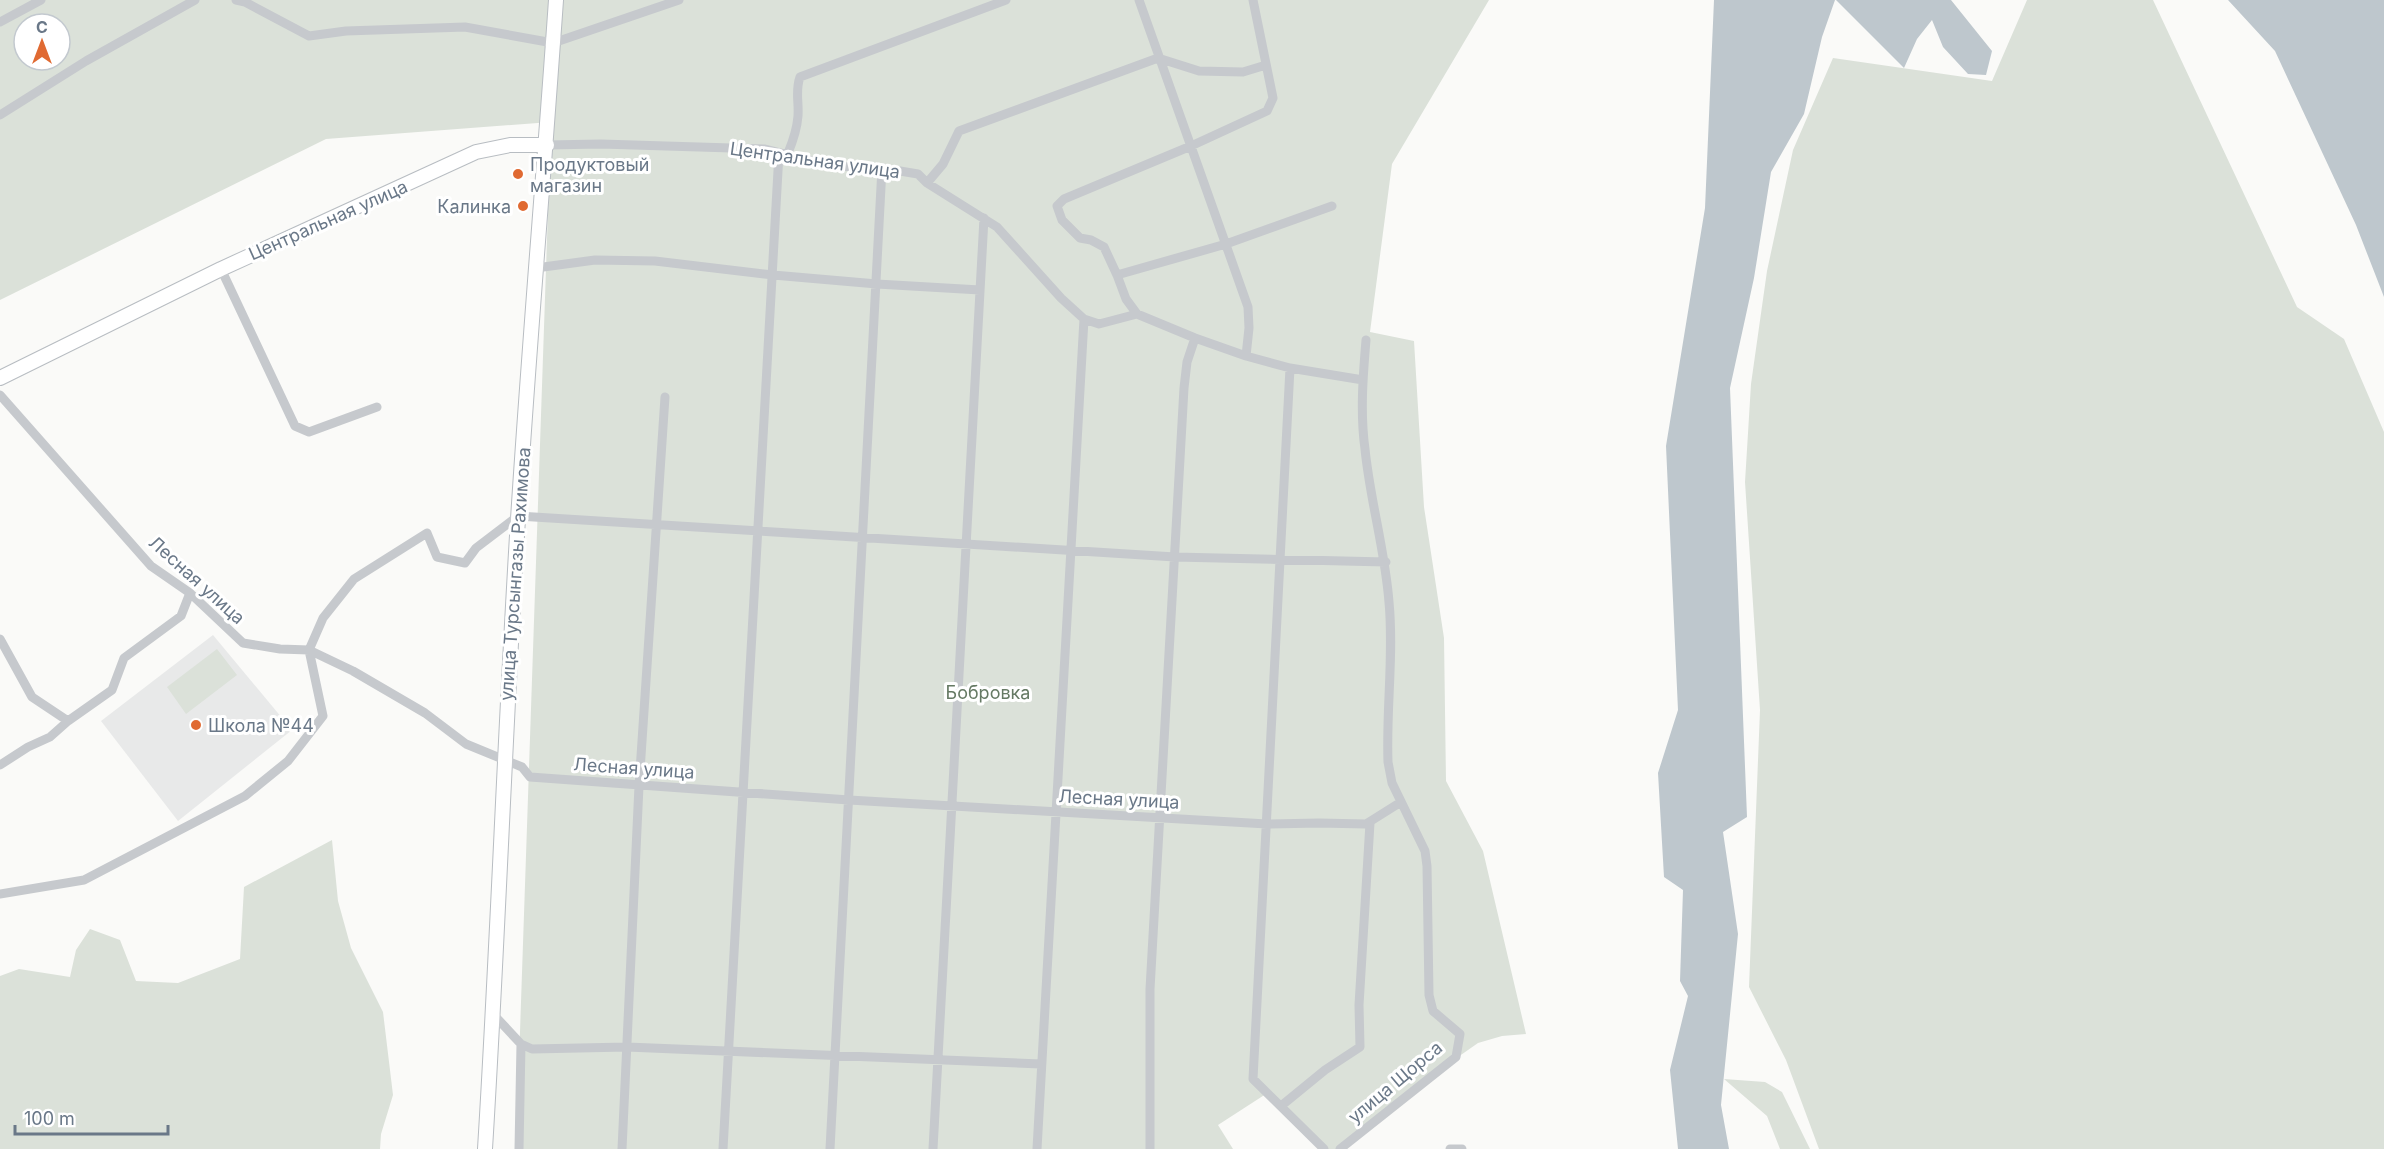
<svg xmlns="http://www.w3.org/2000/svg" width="2384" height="1149" font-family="Inter,sans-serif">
	<rect width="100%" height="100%" fill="#fafaf8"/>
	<!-- built -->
	<path fill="#e8e9e9" d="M213 635 292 730 178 821 101 721Z"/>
	<!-- green -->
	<path fill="#dbe1d9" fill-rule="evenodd" d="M0 0H1489L1392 164 1370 332 1414 341 1424 507 1444 638 1446 781 1483 851 1526 1034 1502 1036 1478 1043 1418 1085 1337 1149H1323L1269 1092 1218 1125 1233 1149H516L551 122 326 139 0 300ZM24 24H60V60H24Z
		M2027 0H2153L2297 307 2344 339 2384 432V1149H1819L1786 1060 1749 987 1760 710 1745 482 1751 384 1767 271 1793 150 1833 58 1992 81Z
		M217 649 237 675 186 714 167 687Z
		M332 840 338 901 351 948 383 1012 393 1095 381 1134 380 1149H0V976L19 969 70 977 76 950 90 929 120 940 136 981 178 983 240 959 244 887Z
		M1724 1079 1765 1082 1782 1092 1810 1149H1780L1767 1116Z"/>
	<!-- water -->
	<path fill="#bec7cd" d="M1714 0H1835L1822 37 1804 114 1771 172 1754 278 1730 388 1747 817 1723 832 1738 934 1721 1105 1729 1149H1678L1670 1070 1688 996 1680 981 1683 890 1664 877 1658 773 1678 710 1666 446 1705 208Z
		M1836 0H1951L1992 51 1986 75 1968 74 1943 47 1932 20 1917 39 1904 68Z
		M2228 0H2384V297L2356 225 2275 51Z"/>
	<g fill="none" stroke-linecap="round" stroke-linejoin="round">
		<defs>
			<path id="secondary" d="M0 378 221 269 476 152 510 145H547
				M485 1149C498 939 505 729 518 519 529 346 544 173 556 0"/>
		</defs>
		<!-- secondary casing -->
		<use href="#secondary" stroke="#b8bdc2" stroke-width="16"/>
		<!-- street -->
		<path stroke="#c6c9cd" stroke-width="9" d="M236 0 245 2 309 36 346 31 465 27 553 43 679 0
			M1139 0 1248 307 1249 328 1246 356
			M0 22 41 0
			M0 115 86 61 195 0
			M547 145 601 144 765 149 833 166 882 168 918 174 927 183 997 227 1061 298 1084 319 1099 324 1137 314 1195 338 1246 356 1290 368 1363 380
			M788 153C793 141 797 129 798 116 799 101 795 91 800 77L1006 0
			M927 183 943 164 959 131 1158 58 1199 71 1243 72 1266 65
			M536 268 595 260 655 261 773 275 877 284 980 290
			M221 269 295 426 309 432 377 407
			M1117 275 1104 247 1091 240 1080 238 1062 220 1057 206 1064 199 1191 146 1267 111 1273 98 1253 0
			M1137 314 1126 299 1117 275 1226 244 1332 206
			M1290 368 1253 1079 1324 1149
			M0 395 151 566 190 593 243 643 280 649 309 650 353 671 425 713 466 744 522 767 530 777 849 800 1267 824 1319 823 1366 824 1401 802
			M0 639 32 697 68 721 50 737 28 747 0 765
			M68 721 112 690 124 658 181 616 190 593
			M0 894 84 880 245 796 288 761 323 716 309 650 323 618 354 579 427 533 437 557 465 563 476 548 518 516 1175 557 1386 562
			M493 1014 521 1044 532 1049 627 1047 1041 1064
			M1281 1106 1325 1070 1360 1047 1359 1005 1370 823
			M519 1149 521 1044
			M622 1149 639 786 665 397
			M723 1149 779 153
			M830 1149 882 168
			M933 1149 984 218
			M1037 1149 1084 319
			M1150 1149V989L1184 388 1187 362 1195 338
			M1340 1149 1456 1057 1460 1034 1433 1011 1429 995 1427 866 1425 851 1392 783 1388 762C1386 709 1394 655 1389 602 1385 550 1370 500 1365 449 1360 413 1363 376 1366 340
			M1450 1149H1462"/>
		<!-- secondary -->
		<use href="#secondary" stroke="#fff" stroke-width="14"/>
	</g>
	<!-- markers -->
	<g fill="#e06a32" stroke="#fff" stroke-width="2">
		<circle cx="518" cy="174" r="6"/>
		<circle cx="523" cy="206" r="6"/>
		<circle cx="196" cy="725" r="6"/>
	</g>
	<g text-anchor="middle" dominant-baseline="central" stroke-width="6" stroke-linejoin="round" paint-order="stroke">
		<!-- street labels -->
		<g font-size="18" fill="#6a7888" stroke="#fff">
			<text transform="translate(815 160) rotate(8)">Центральная улица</text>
			<text transform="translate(328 220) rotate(-24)">Центральная улица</text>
			<text transform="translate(515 574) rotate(-86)">улица Турсынгазы Рахимова</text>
			<text transform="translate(197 580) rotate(42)">Лесная улица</text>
			<text transform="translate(634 768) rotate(4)">Лесная улица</text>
			<text transform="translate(1119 799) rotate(3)">Лесная улица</text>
			<text transform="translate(1395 1082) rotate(-40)">улица Щорса</text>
		</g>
		<!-- poi labels -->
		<g font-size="18" fill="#6a7888" stroke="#fff" text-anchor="start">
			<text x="530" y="164">Продуктовый<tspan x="530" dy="21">магазин</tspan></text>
			<text x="511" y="206" text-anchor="end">Калинка</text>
			<text x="208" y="725">Школа №44</text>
		</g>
		<!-- park labels -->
		<g font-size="18" fill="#667a64" stroke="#fff">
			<text x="988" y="692">Бобровка</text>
		</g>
	</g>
	<!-- north arrow -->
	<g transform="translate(42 42)"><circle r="28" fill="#ffffff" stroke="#c3c9cf" stroke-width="1.5"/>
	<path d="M0-4.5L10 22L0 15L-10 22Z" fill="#e06a32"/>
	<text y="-9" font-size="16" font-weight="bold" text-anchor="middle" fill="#6a7888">С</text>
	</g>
	<!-- scale -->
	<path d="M15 1125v9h153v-9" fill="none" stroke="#6a7888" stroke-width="3"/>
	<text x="24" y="1125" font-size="18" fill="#6a7888" stroke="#ffffff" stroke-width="4.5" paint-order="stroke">100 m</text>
</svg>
